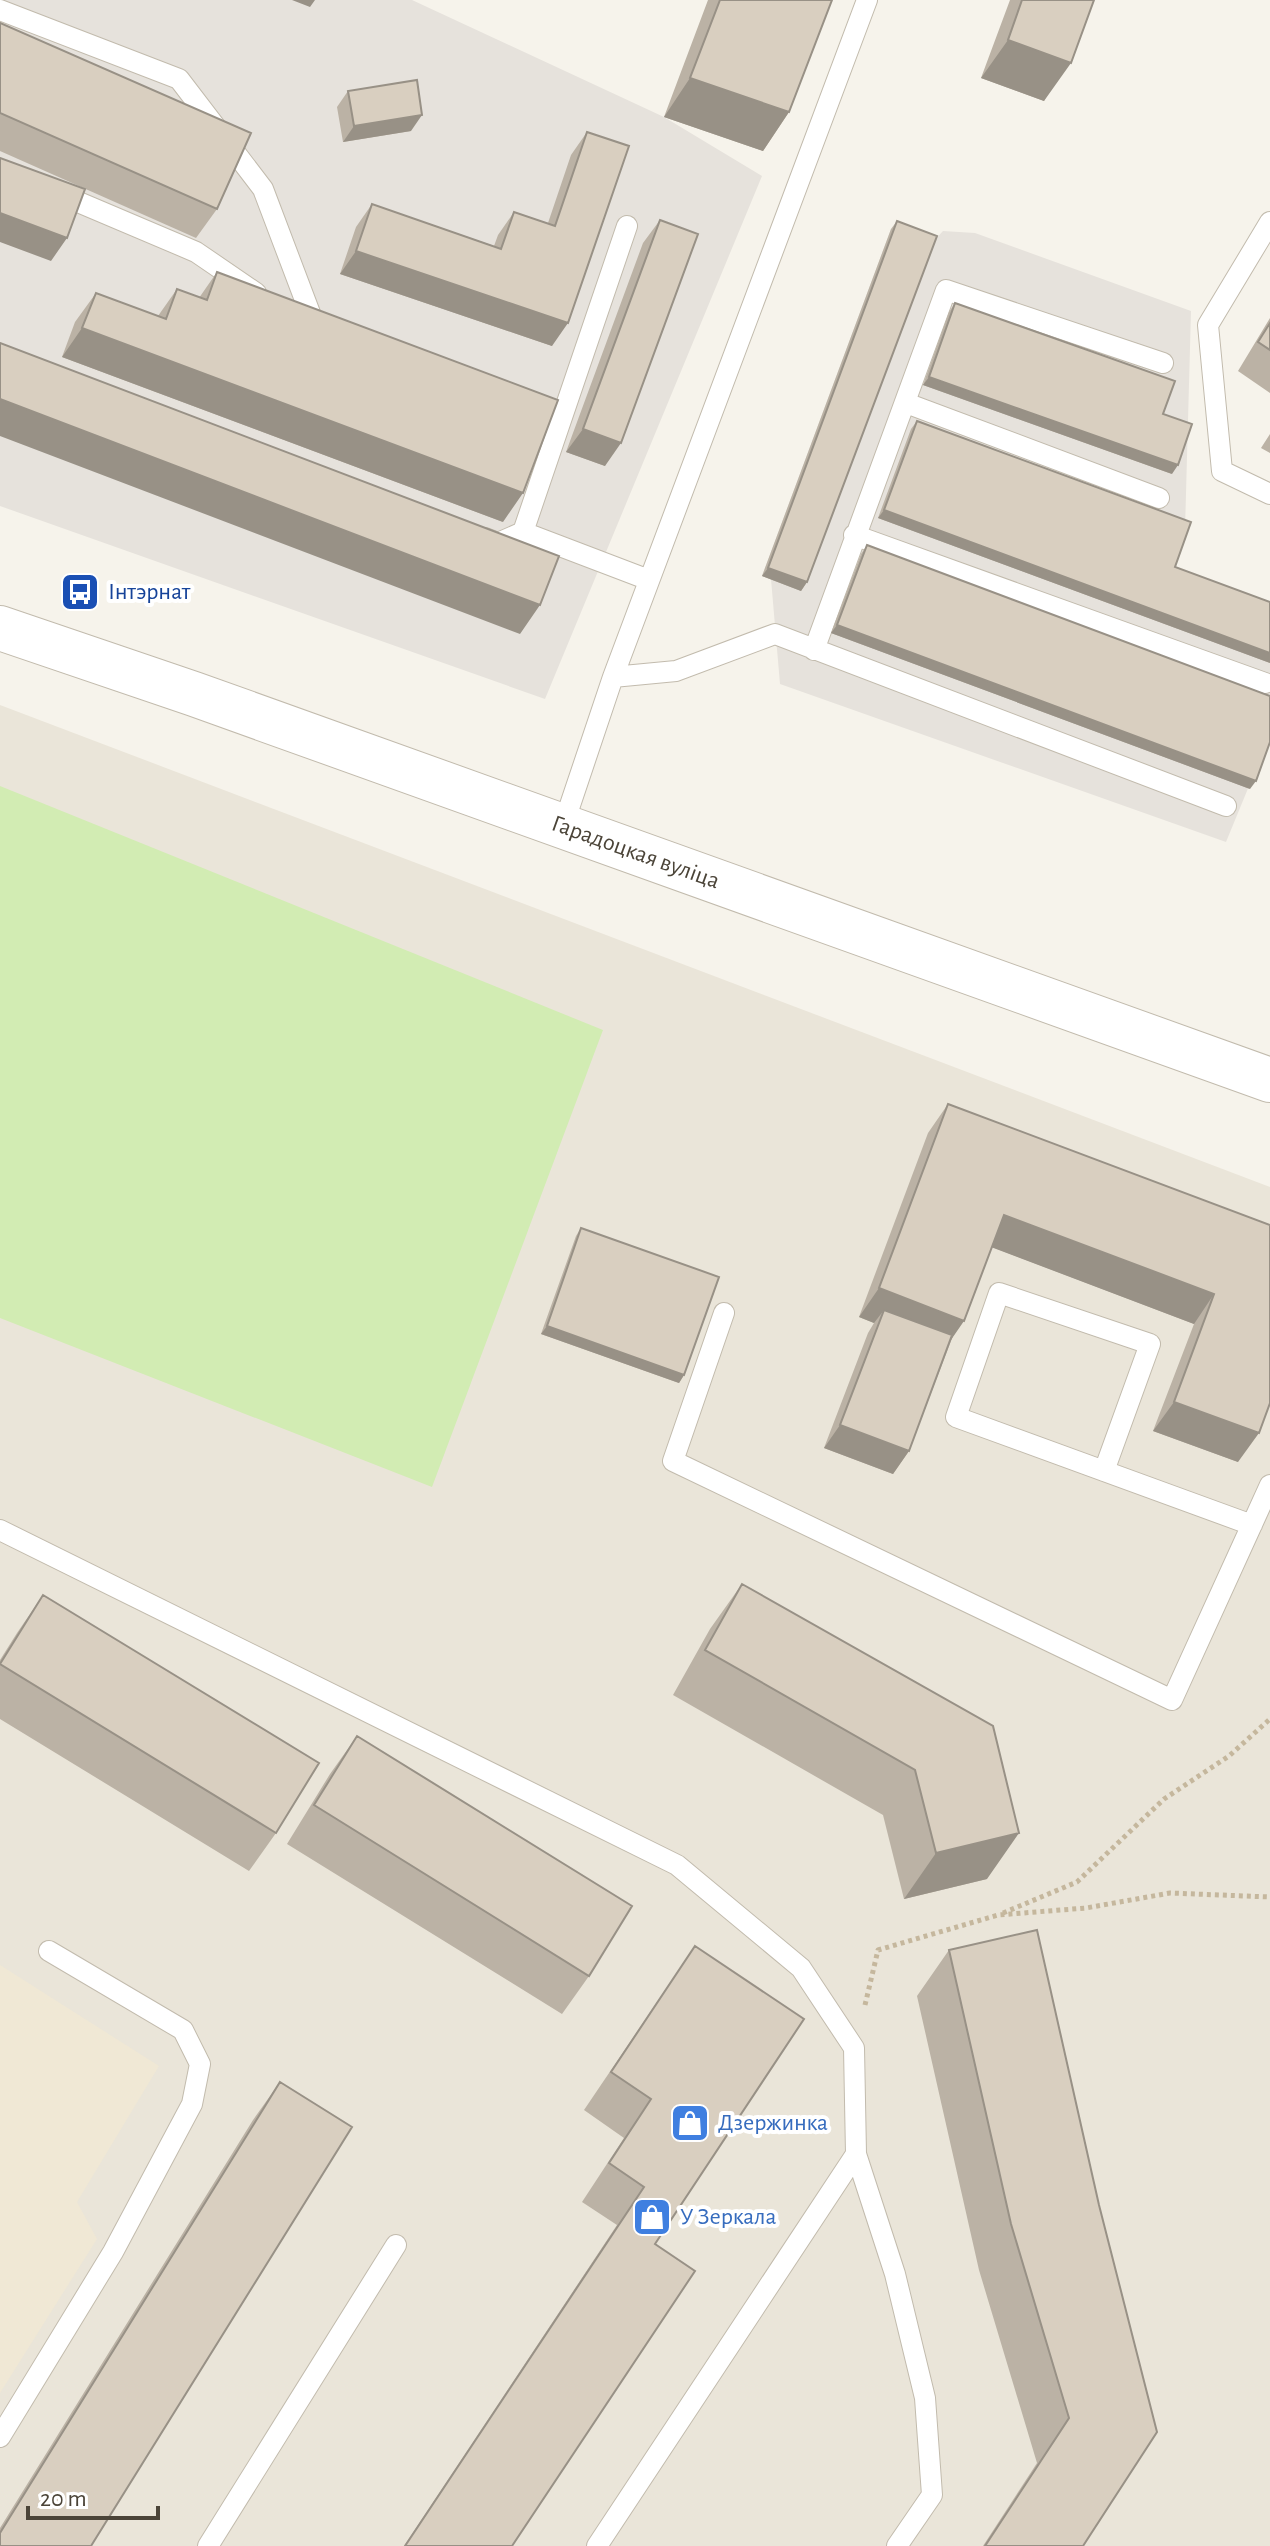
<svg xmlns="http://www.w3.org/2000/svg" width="1270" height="2546" font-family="'Alegreya Sans',sans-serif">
	<rect width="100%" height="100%" fill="#f6f3eb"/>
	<!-- residential -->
	<path fill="#eae5d9" d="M0 705 1270 1187V2546H0Z"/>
	<!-- industrial -->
	<path fill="#e6e2dc" d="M0 0H412L664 117 762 176 545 699 0 506Z
		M891 229 931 244 943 231 975 233 1191 311 1185 530 1169 575 1270 612V735L1226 842 780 684 771 579 762 576Z"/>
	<!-- education -->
	<path fill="#f0e8d5" d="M0 1965 159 2066 77 2202 97 2239 0 2393Z"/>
	<!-- green -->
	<path fill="#d2ecb3" d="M0 786 603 1030 432 1487 0 1318Z"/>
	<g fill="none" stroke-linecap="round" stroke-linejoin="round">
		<defs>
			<path id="service" d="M0 10 179 79 263 189 316 329
				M57 193 196 252 256 293
				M1270 222 1208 325 1222 471 1270 494
				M906 403 1159 498
				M526 410 560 422
				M523 532 627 226
				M854 535 1265 683
				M485 538 498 543 523 532 649 580
				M814 650 946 290 1163 363
				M613 677 676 671 775 634 1226 806
				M563 826 613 677 867 0
				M724 1313 673 1461 1172 1700 1270 1485
				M1104 1471 1150 1344 999 1293 956 1417 1252 1525
				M0 1530 677 1865 801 1968 854 2048 856 2154 597 2546
				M856 2154 895 2274 925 2398 932 2495 897 2546
				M0 2437 113 2252 192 2104 200 2064 183 2030 49 1951
				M208 2546 396 2245"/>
			<g id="tertiary">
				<path id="s1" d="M0 628 194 694 1270 1080"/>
			</g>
		</defs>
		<!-- service casing -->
		<use href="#service" stroke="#c2bbad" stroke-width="22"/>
		<!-- tertiary casing -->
		<use href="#tertiary" stroke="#c2bbad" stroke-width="46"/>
		<!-- path -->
		<path stroke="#c5b79d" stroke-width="5" stroke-dasharray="4 4" stroke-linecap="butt" d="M1003 1913 1077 1882 1164 1799 1229 1756 1270 1719
			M865 2005 878 1950 998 1915 1086 1908 1170 1893 1270 1897"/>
		<!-- service -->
		<use href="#service" stroke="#fff" stroke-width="20"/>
		<!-- tertiary -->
		<use href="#tertiary" stroke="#fff" stroke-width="44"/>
	</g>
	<!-- wall -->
	<path fill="#bbb2a5" d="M708 0H832L789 112 763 151 664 117Z
		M1010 0H1094L1044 101 981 78Z
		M0 23 217 209 196 238 0 151Z
		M348 91 411 131 343 142 337 107Z
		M587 132 552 346 340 274 356 227 372 204 494 246 498 235 514 212 548 223 571 155Z
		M660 220 605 466 566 452 643 243Z
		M897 221 807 582 801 591 762 576 891 229Z
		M217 272 503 522 62 357 75 322 96 293 158 316 177 289 199 298Z
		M955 303 1172 474 923 385 949 312Z
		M1270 318V393L1238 371Z
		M917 421 1175 567 1270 602V663L878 518 911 429Z
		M1270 434V453L1261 448Z
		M867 545 1250 789 831 633 861 554Z
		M948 1104 1270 1225 1238 1462 1153 1431 1194 1324 992 1247 951 1341 909 1451 893 1474 824 1448 868 1333 874 1323 859 1317 928 1133Z
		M581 1228 684 1375 679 1383 541 1334 576 1236Z
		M742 1584 993 1726 987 1879 904 1899 883 1815 673 1695 710 1629Z
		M43 1595 276 1833 249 1871 0 1719V1660L17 1633Z
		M357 1736 589 1976 562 2014 287 1844 330 1774Z
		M695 1946 655 2244 512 2546H404L617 2225 582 2202 624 2138 584 2110Z
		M949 1950 1099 2205 1083 2546H983L1037 2463 979 2270 917 1996Z
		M280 2082 0 2546V2528L253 2120Z"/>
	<!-- shaded-wall -->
	<path fill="#989186" d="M292 0H315L310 7Z
		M1008 40 1071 63 1044 101 981 78Z
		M690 78 789 112 763 151 664 117Z
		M422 115 411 131 343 142 354 126Z
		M0 213 67 238 51 261 0 242Z
		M356 251 568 323 552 346 340 274Z
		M82 328 523 493 503 522 62 357Z
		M929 377 1178 465 1172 474 923 385Z
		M0 399 540 605 520 634 0 436Z
		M583 429 621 443 605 466 566 452Z
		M884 510 1270 653V663L878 518Z
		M768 568 807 582 801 591 762 576Z
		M837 625 1256 781 1250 789 831 633Z
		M1004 1215 1214 1294 1194 1324 983 1244Z
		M879 1288 964 1321 944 1350 884 1310 874 1323 859 1317Z
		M547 1326 684 1375 679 1383 541 1334Z
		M1174 1402 1259 1433 1238 1462 1153 1431Z
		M840 1425 909 1451 893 1474 824 1448Z
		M1019 1833 987 1879 904 1899 936 1853Z"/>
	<!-- building -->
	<path fill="#d9cfc0" stroke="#989186" stroke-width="2" d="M720 0H832L789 112 690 78Z
		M1022 0H1094L1071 63 1008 40Z
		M0 23 251 133 217 209 0 113Z
		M417 80 422 115 354 126 348 91Z
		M587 132 629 146 568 323 356 251 372 204 501 249 514 212 555 226Z
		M0 158 85 189 67 238 0 213Z
		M660 220 698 234 621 443 583 429Z
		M897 221 937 236 807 582 768 568Z
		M217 272 558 400 523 493 82 328 96 293 166 319 177 289 207 300Z
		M955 303 1175 381 1163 414 1192 424 1178 465 929 377Z
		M1270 323V350L1258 342Z
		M0 343 559 556 540 605 0 399Z
		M917 421 1191 522 1175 567 1270 602V653L884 510Z
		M867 545 1270 696V742L1256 781 837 625Z
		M948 1104 1270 1225V1403L1259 1433 1174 1402 1214 1294 1004 1215 964 1321 879 1288Z
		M581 1228 719 1277 684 1375 547 1326Z
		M884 1310 952 1335 909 1451 840 1425Z
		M742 1584 993 1726 1019 1833 936 1853 915 1770 705 1650Z
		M43 1595 319 1763 276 1833 0 1664Z
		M357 1736 632 1906 589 1976 314 1805Z
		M1037 1930 1099 2205 1157 2432 1083 2546H985L1069 2418 1011 2224 949 1950Z
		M695 1946 804 2019 655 2244 695 2271 512 2546H405L644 2187 609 2163 651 2099 611 2072Z
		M280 2082 352 2127 91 2546H0V2533Z"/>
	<!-- icons -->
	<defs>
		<symbol id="bus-square" viewBox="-11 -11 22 22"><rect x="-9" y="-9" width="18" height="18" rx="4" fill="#1a4fb4" stroke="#fff"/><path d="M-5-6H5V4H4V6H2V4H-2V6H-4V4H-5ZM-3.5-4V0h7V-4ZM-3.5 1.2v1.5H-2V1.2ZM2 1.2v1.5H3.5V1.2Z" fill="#fff"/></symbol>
		<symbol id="shop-square" viewBox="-11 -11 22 22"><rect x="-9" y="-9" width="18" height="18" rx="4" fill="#3f7fe0" stroke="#fff"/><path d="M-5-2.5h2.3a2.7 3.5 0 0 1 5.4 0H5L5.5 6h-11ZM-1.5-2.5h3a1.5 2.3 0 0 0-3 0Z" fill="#fff"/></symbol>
	</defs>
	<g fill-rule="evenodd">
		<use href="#bus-square" x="58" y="570" width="44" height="44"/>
		<use href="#shop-square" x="668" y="2101" width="44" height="44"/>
		<use href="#shop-square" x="630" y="2195" width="44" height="44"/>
	</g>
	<g text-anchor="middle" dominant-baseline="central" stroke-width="8" stroke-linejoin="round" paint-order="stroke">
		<!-- transit labels -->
		<g font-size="24" fill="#164399" stroke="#fff" text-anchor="start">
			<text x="108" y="592">Інтэрнат</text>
		</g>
		<!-- street labels -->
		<g font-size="24" fill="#4b4438" stroke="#fff">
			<text stroke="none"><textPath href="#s1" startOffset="674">Гарадоцкая вуліца</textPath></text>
		</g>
		<!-- shop labels -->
		<g font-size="24" fill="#366cbe" stroke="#fff" text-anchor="start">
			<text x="718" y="2123">Дзержинка</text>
			<text x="680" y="2217">У Зеркала</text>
		</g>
	</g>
	<!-- scale -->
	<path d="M28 2506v12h130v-12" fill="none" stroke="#4b4438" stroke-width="4"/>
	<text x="40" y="2506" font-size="24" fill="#4b4438" stroke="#ffffff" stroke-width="6" paint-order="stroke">20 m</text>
</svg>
